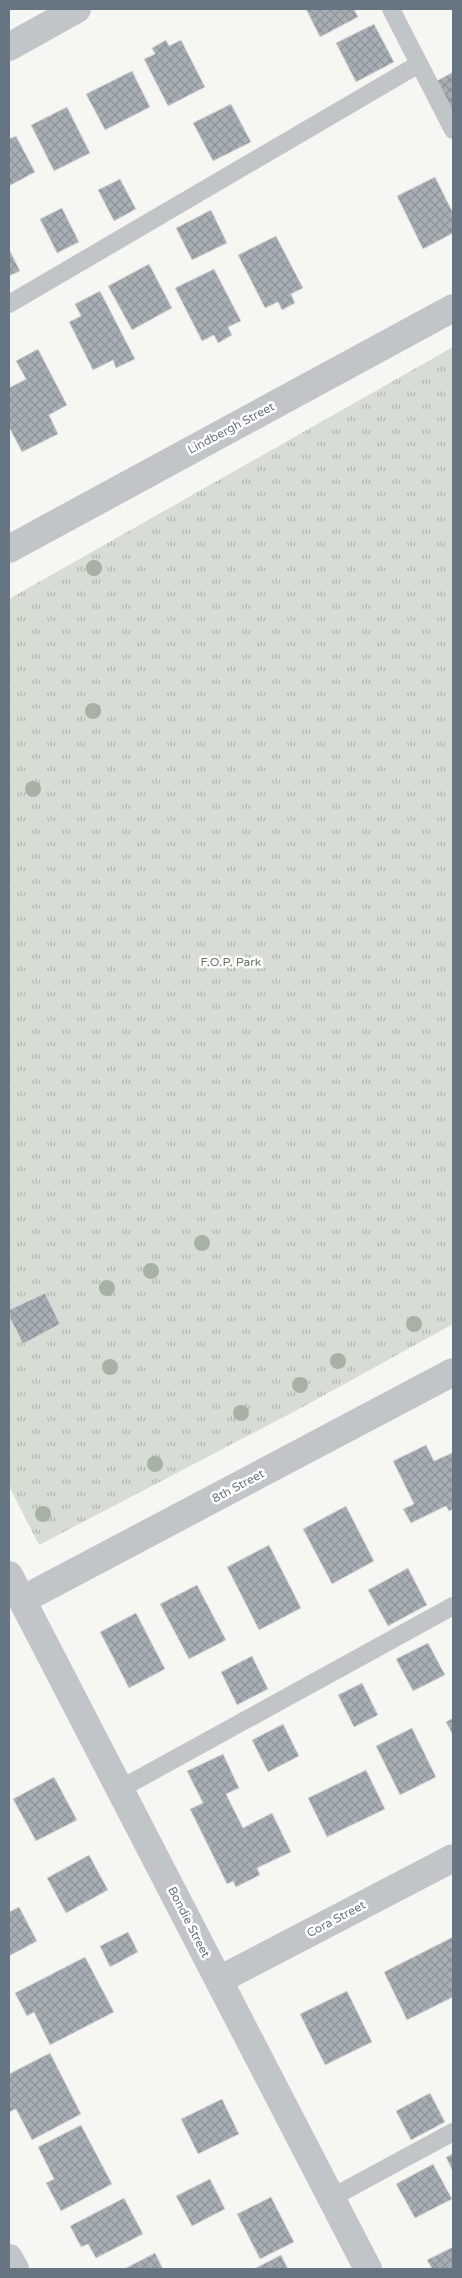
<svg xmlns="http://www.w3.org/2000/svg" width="462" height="2278" font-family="'Varela Round',sans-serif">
	<defs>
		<pattern id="park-tufts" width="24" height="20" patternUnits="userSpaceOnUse" patternTransform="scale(1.25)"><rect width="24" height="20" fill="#d7ddd4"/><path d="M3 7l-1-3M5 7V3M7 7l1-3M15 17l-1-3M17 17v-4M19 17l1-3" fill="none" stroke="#b2b8b1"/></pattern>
		<pattern id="building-cross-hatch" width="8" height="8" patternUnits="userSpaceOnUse" patternTransform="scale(1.25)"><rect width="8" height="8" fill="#a8afb4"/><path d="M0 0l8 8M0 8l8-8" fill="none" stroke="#8d9398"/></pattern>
	</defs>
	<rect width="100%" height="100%" fill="#f6f6f3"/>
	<!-- park -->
	<path fill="url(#park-tufts)" d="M453 347V1324L301 1408 39 1545 9 1486V599Z"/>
	<!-- building -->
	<path fill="url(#building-cross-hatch)" stroke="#d7d7d5" d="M306 9H354L358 17 320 37Z
		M374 24 394 62 356 82 336 43Z
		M166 40 169 46 181 40 205 87 168 106 144 59 155 54 152 48Z
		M132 71 150 107 105 130 86 94Z
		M453 72V117L435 82Z
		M231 104 251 142 213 161 193 123Z
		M67 107 90 153 54 171 31 125Z
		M16 136 35 172 9 186V139Z
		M435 177 453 213V233L423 249 397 196Z
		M120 179 136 209 114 221 98 190Z
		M62 208 79 242 57 253 40 219Z
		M211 210 227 243 192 260 176 228Z
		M276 236 303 288 291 294 295 303 282 310 278 302 265 308 238 255Z
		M9 249 20 271 9 276Z
		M149 264 172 308 132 330 108 286Z
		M214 269 241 321 228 327 232 335 218 343 214 335 202 341 175 288Z
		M100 291 135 359 116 368 113 360 93 370 69 322 81 316 75 304Z
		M38 349 67 405 49 415 58 434 22 452 9 427V388L26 379 16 361Z
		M45 1293 60 1324 23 1344 9 1316V1310Z
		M426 1445 434 1461 452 1453 453 1455V1509L449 1511 446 1506 411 1523 403 1509 414 1504 393 1461Z
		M346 1506 374 1561 332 1584 303 1529Z
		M269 1545 301 1608 259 1630 227 1567Z
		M408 1568 427 1605 388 1626 368 1590Z
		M197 1585 226 1640 189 1659 160 1604Z
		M136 1613 165 1669 129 1688 100 1632Z
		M428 1643 445 1675 413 1691 396 1659Z
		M252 1656 268 1689 237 1705 221 1672Z
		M362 1683 378 1715 354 1727 338 1695Z
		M453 1718V1735L446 1722Z
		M283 1724 299 1756 268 1772 252 1740Z
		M412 1728 436 1777 400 1795 376 1746Z
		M223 1754 239 1788 226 1794 243 1828 272 1813 291 1852 257 1868 260 1875 236 1887 233 1881 227 1884 190 1809 203 1803 187 1771Z
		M366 1770 385 1809 327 1837 308 1798Z
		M54 1777 77 1820 36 1841 13 1799Z
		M89 1855 108 1890 66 1913 47 1878Z
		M19 1907 37 1941 9 1956V1912Z
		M128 1932 138 1952 110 1967 100 1946Z
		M453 1937V1997L407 2020 384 1972Z
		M85 1957 114 2012 50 2045 34 2012 27 2016 15 1993Z
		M347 1991 372 2042 325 2065 300 2014Z
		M50 2053 81 2114 32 2140 16 2109 9 2112V2074Z
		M430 2093 445 2122 411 2140 396 2111Z
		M222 2099 239 2134 198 2154 181 2119Z
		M81 2125 112 2184 61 2211 46 2183 54 2179 38 2147Z
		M453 2154V2172L446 2157Z
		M433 2164 452 2199 415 2218 396 2184Z
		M210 2179 225 2209 192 2226 176 2196Z
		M271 2197 294 2242 260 2259 237 2214Z
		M124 2198 143 2234 96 2258 88 2244 81 2247 70 2226Z
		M453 2247V2269H432L427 2260Z
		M155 2253 163 2269H124Z
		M281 2255 288 2269H254Z"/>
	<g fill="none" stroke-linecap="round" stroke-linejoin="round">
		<!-- lane -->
		<path stroke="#c1c5c8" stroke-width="18" d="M391 9 453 130
			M9 304 419 64
			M120 1789 453 1606
			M331 2198 453 2132"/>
		<!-- street -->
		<path stroke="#c1c5c8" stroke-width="28" d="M9 47 77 9
			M9 549 453 308
			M9 1575 368 2269
			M22 1600 453 1372
			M219 1980 453 1858
			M9 2258 15 2269"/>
	</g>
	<!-- trees -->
	<g fill="#a8b1a5">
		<circle cx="94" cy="568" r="8"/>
		<circle cx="93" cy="711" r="8"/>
		<circle cx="33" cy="789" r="8"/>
		<circle cx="202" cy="1243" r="8"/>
		<circle cx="151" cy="1271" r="8"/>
		<circle cx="107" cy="1288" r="8"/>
		<circle cx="414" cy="1324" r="8"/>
		<circle cx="338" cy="1361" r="8"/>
		<circle cx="110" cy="1367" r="8"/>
		<circle cx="300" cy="1385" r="8"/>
		<circle cx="241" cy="1413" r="8"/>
		<circle cx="155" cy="1464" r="8"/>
		<circle cx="43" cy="1514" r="8"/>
	</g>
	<g text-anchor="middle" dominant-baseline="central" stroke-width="5" stroke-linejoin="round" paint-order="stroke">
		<!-- street labels -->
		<g font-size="12" fill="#677582" stroke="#fff">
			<text transform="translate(231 428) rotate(-28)">Lindbergh Street</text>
			<text transform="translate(238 1486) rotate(-28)">8th Street</text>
			<text transform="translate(336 1919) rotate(-28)">Cora Street</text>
			<text transform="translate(189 1922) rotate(63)">Bondie Street</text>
		</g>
		<!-- park labels -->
		<g font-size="12" fill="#697965" stroke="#fff">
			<text x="231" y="962">F.O.P. Park</text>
		</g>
	</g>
	<!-- border -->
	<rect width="462" height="2278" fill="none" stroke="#677582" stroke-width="20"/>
</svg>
